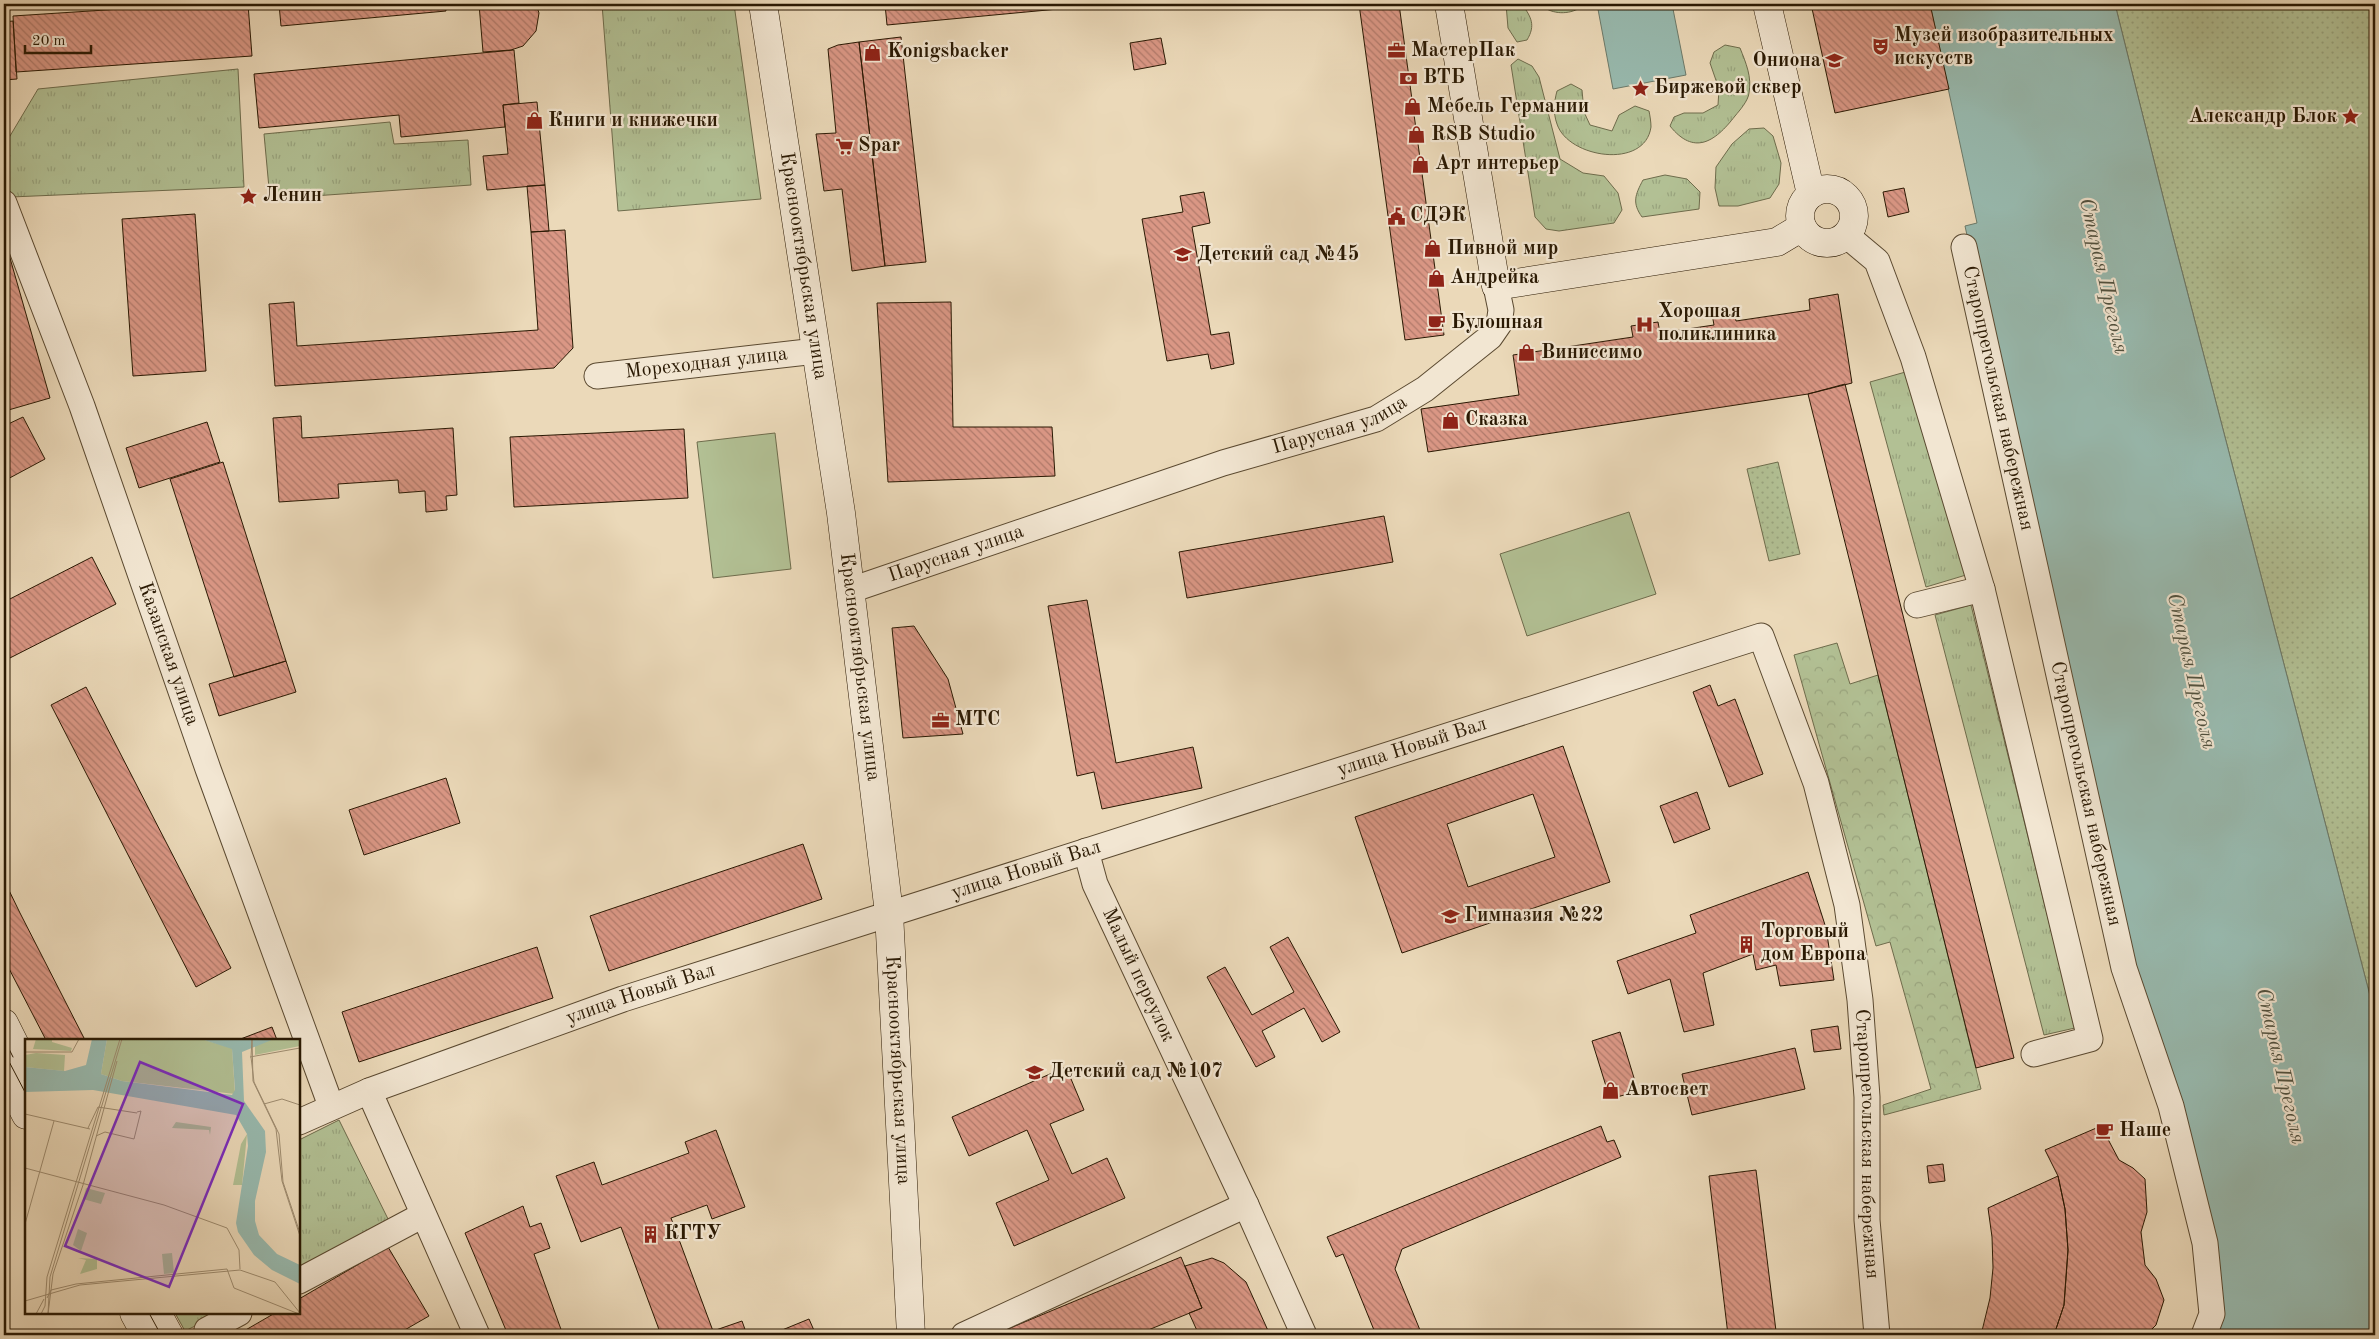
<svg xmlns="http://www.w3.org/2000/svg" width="2379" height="1339" font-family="'Old Standard TT',serif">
	<defs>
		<pattern id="grass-tufts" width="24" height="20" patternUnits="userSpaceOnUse" patternTransform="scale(1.25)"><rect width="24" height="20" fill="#b2c094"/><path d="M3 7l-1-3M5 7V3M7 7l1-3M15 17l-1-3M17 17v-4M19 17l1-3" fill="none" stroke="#99a47e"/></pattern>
		<pattern id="forest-crowns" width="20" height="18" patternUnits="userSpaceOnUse" patternTransform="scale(1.25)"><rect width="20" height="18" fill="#b2c094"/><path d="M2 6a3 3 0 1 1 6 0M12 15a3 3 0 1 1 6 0" fill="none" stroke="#99a47e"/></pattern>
		<pattern id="park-dots" width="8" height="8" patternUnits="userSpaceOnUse" patternTransform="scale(1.25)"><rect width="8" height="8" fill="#b2c094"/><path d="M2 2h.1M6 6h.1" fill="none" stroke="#99a47e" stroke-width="1.8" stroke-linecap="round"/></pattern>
		<pattern id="building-back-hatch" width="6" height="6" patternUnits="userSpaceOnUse" patternTransform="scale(1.25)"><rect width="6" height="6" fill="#da9785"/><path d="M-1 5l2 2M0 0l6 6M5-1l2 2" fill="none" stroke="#b17a6b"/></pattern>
	</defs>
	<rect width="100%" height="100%" fill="#ebd9b9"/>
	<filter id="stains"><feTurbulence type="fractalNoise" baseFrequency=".004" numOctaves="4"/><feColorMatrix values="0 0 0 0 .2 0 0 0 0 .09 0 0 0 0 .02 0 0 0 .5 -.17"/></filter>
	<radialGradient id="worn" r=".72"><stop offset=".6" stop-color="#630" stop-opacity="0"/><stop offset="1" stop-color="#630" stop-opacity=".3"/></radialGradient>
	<!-- grass -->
	<path fill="url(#grass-tufts)" stroke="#6e6c4c" d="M602 4H734L761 199 618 211Z
		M1506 4H1522C1531 17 1536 25 1527 40L1517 42 1508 28Z
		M1540 4H1580L1578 9C1566 15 1550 14 1540 4Z
		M1725 45 1740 48C1746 63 1752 77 1749 93 1748 101 1740 110 1735 116 1715 142 1694 156 1670 126L1674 117 1684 113H1703L1718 105 1719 89 1710 63 1714 52Z
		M1518 59 1532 66 1539 77 1560 159 1583 173 1604 176 1618 193 1622 210 1614 223 1559 231 1546 229 1535 217 1511 65Z
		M238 69 244 187 11 197 4 179V146L38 89Z
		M1571 84 1582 90 1584 112 1590 125 1612 131 1619 115 1635 106 1649 111C1650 116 1651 122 1651 127 1645 170 1568 158 1557 124 1553 113 1554 102 1557 91Z
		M390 122 394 144 468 140 471 185 270 199 264 134Z
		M1764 128 1773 136 1781 163 1779 184 1770 198 1738 206H1719L1715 188 1716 167 1732 144 1749 129Z
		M1665 175 1687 179 1700 192 1699 209 1642 217C1632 203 1635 195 1643 180Z
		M1909 371 1966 575 1926 587 1870 382Z
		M1971 605 2075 1028 2044 1035 1935 615Z
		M339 1120 392 1227 299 1274V1140Z
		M175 1313H221L185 1331Z"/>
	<!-- forest -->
	<path fill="url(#forest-crowns)" stroke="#6e6c4c" d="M1837 643 1850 684 1878 675 1981 1089 1884 1115 1883 1105 1931 1089 1890 942 1876 946 1794 655Z"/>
	<!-- park -->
	<path fill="url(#park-dots)" stroke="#6e6c4c" d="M2115 4H2375V1015L2171 229Z
		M1778 462 1800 554 1769 561 1747 469Z"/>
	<!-- pitch -->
	<path fill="#b2c094" stroke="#6e6c4c" d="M775 433 791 569 713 578 697 442Z
		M1629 512 1656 594 1527 636 1500 554Z"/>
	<!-- water -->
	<path fill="#98baaf" stroke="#6c7a6a" d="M1597 4H1672L1686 75 1613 89Z
		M1930 4H2115L2171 229 2375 1015V1335H2213L2220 1318 2110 894 1965 226 1977 223Z"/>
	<!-- building -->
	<path fill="url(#building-back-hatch)" stroke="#2a1903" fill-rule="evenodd" d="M198 4H248L252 56 16 72 13 16Z
		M279 4H445L446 11 281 26Z
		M479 4H536L539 13 536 31 523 46 511 50 483 52Z
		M885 4H1101V5L887 25Z
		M1359 4H1399L1444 335 1405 340Z
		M1811 4H1930L1949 89 1835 113Z
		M13 21 17 79 4 80V22Z
		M901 37 926 262 885 266 859 42Z
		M1161 38 1166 64 1134 70 1130 43Z
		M859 42 885 266 852 271 842 189 824 191 816 134 836 133 828 49 838 45Z
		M514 50 519 103 503 105 505 127 401 137 399 115 259 128 254 74Z
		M537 102 545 185 487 190 483 156 508 154 503 105Z
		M545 185 549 231 531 232 527 186Z
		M1904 188 1909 212 1888 217 1883 192Z
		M1204 192 1210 223 1192 227 1211 335 1229 332 1234 364 1211 369 1208 354 1167 361 1142 219 1183 212 1180 196Z
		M195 214 206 371 133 376 122 219Z
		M565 230 573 348 554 368 275 386 269 304 294 302 297 346 538 330 531 232Z
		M4 237 50 398 5 411 4 407Z
		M1838 294 1852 383 1808 394 1428 452 1421 409 1519 395 1513 355 1633 337 1631 326 1658 322 1660 333 1714 325 1712 314 1734 310 1736 321 1810 310 1809 299Z
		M951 302 953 427H1052L1055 476 888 482 877 303Z
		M1845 384 2014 1058 1976 1068 1808 394Z
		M301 416 302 438 453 428 457 495 446 496 447 510 426 512 425 491 399 493 398 480 338 484 339 498 279 502 273 418Z
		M23 417 45 459 4 481V426Z
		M207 422 220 462 139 488 126 448Z
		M684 429 688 498 514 507 510 437Z
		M223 462 286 661 234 677 170 479Z
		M1384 516 1393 562 1187 598 1179 552Z
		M92 557 116 604 4 661V602Z
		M1087 600 1116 763 1193 747 1202 788 1102 809 1094 772 1077 776 1048 606Z
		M914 626 948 679 963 734 903 738 892 628Z
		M286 661 296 692 219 716 209 684Z
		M1710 685 1718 706 1735 699 1763 774 1729 787 1693 692Z
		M86 687 231 968 196 987 51 705Z
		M1563 746 1610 882 1402 953 1355 817ZM1533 794 1555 857 1468 887 1447 824Z
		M446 778 460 823 364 855 349 810Z
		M1697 792 1710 829 1674 843 1660 806Z
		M803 844 822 899 609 971 590 916Z
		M1808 872 1826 928 1834 980 1780 986 1776 965 1756 970 1753 954 1703 973 1714 1025 1684 1032 1670 979 1628 994 1617 961 1696 933 1690 915Z
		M4 880 20 913 85 1040H46L4 959Z
		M1288 937 1340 1032 1322 1042 1304 1008 1262 1031 1275 1057 1256 1067 1207 977 1225 967 1252 1015 1294 992 1270 947Z
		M537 947 553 998 359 1062 342 1012Z
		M1838 1026 1841 1049 1814 1052 1811 1030Z
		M272 1027 277 1040H238Z
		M1620 1032 1638 1091 1610 1099 1592 1041Z
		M1795 1048 1805 1089 1692 1115 1682 1074Z
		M1066 1067 1084 1110 1050 1124 1072 1174 1107 1158 1125 1198 1014 1246 996 1203 1049 1180 1027 1130 969 1156 952 1117Z
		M1601 1126 1607 1142 1614 1140 1621 1157 1402 1249 1395 1269 1422 1335H1376L1343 1254 1336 1257 1327 1237Z
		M2101 1126 2119 1160 2133 1168 2145 1179 2147 1212 2141 1232 2145 1265 2156 1279 2164 1300 2156 1325 2146 1335H2054L2064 1305 2068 1250 2065 1209 2058 1176 2045 1150Z
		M716 1130 745 1207 712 1219 707 1205 671 1218 713 1331 742 1321 747 1335H661L621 1227 581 1242 556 1176 594 1162 602 1185 689 1153 685 1142Z
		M1943 1164 1945 1181 1929 1183 1927 1166Z
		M1756 1170 1776 1331 1728 1335 1709 1176Z
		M2058 1176 2065 1209 2068 1250 2064 1305 2054 1335H1981L1990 1298 1993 1268 1992 1237 1988 1208Z
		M523 1206 530 1227 541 1223 550 1248 534 1254 563 1335H508L465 1233Z
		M388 1247 429 1316 396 1335H237L275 1313H299V1299Z
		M1181 1257 1202 1308 1136 1335H999L998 1333Z
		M1212 1258 1224 1263 1246 1282 1270 1335H1199L1189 1313 1202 1308 1185 1266Z
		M809 1319 816 1335H770Z"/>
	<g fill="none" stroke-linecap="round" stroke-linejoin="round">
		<defs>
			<g id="street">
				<path id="s1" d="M4 203 82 406 208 769 331 1106"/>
				<path d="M1846 235 1877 261 1913 357 1982 589 2090 1039 2034 1054"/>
				<path id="s2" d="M1964 247 2124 968 2171 1106 2205 1243 2212 1314 2204 1335"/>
				<path id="s3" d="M597 376 816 351"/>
				<path id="s4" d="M851 590 1223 463 1376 419 1425 389 1490 337 1499 324 1501 310 1496 286"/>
				<path d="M1917 605 1982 589"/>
				<path id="s5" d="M1086 851 1095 884 1246 1205 1304 1335"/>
				<path d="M369 1091 477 1335"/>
				<path id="s6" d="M299 1122 369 1091 623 999 1761 636 1816 783 1847 905 1860 1000 1867 1097V1220L1877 1335"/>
				<path d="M299 1281 423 1215"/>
				<path d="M207 1330 239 1313"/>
				<path d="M964 1335 1246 1205"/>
			</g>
			<g id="secondary">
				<path id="s7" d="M763 4 841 513 889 913 911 1335"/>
				<path d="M1449 4 1496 286 1777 242 1802 227"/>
				<path d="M1767 4 1811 194"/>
				<circle cx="1827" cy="216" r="27"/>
				<path d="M4 1023 26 1067"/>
				<path d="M4 1073 26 1115"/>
				<path d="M134 1313 146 1335"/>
				<path d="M157 1313 169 1335"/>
			</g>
		</defs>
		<!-- street casing -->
		<use href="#street" stroke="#5a4930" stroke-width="27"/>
		<!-- secondary casing -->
		<use href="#secondary" stroke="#2a1903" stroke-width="29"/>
		<!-- street -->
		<use href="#street" stroke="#f2e6d2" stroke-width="25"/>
		<!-- secondary -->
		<use href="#secondary" stroke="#f2e6d2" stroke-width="28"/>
		<!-- tram -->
		<path stroke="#2a1903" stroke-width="1" d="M4 1039 13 1057
			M4 1052 26 1094
			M149 1313 161 1335"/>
	</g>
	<!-- icons -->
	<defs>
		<symbol id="theatre-bare" viewBox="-9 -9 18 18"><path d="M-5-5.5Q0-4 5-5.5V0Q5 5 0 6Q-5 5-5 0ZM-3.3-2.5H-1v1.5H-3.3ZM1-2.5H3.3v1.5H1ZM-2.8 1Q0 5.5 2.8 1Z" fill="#8f2418" stroke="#f2e6d2" stroke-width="2.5" paint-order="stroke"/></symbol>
		<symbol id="office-bare" viewBox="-9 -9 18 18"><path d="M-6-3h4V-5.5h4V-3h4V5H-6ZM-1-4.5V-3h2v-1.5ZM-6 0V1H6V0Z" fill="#8f2418" stroke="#f2e6d2" stroke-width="2.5" paint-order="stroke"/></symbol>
		<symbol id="shop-bare" viewBox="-9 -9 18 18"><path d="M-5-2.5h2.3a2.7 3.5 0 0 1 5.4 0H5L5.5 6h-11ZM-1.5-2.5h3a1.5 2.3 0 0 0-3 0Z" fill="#8f2418" stroke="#f2e6d2" stroke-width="2.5" paint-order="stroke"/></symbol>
		<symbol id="school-bare" viewBox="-9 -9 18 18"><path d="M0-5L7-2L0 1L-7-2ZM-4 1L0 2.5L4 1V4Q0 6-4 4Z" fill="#8f2418" stroke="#f2e6d2" stroke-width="2.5" paint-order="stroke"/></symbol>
		<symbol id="bank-bare" viewBox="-9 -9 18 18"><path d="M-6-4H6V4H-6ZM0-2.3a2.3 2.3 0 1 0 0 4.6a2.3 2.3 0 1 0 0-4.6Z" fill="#8f2418" stroke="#f2e6d2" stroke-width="2.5" paint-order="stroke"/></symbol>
		<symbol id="sight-bare" viewBox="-9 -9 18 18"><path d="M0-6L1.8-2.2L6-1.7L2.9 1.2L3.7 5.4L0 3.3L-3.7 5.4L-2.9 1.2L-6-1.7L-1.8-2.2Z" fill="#8f2418" stroke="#f2e6d2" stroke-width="2.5" paint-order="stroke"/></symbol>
		<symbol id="supermarket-bare" viewBox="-9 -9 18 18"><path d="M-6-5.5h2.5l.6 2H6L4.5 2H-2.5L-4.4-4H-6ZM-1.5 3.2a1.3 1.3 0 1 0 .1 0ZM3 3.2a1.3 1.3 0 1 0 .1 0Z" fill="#8f2418" stroke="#f2e6d2" stroke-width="2.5" paint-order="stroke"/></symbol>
		<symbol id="civic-bare" viewBox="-9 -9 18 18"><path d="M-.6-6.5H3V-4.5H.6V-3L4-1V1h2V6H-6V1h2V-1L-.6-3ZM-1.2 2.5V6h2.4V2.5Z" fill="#8f2418" stroke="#f2e6d2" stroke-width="2.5" paint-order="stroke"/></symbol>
		<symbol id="cafe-bare" viewBox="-9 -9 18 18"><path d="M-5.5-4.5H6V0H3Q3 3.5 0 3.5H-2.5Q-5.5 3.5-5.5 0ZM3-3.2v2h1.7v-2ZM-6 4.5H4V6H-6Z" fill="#8f2418" stroke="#f2e6d2" stroke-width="2.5" paint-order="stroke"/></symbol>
		<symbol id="hospital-bare" viewBox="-9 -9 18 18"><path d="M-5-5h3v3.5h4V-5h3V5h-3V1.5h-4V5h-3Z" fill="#8f2418" stroke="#f2e6d2" stroke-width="2.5" paint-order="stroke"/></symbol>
		<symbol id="building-bare" viewBox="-9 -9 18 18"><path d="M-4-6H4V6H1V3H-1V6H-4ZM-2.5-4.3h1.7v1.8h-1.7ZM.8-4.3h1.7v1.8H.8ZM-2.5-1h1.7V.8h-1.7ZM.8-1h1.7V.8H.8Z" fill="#8f2418" stroke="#f2e6d2" stroke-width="2.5" paint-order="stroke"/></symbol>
	</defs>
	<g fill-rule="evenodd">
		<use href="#theatre-bare" x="1868" y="34" width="25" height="25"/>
		<use href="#office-bare" x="1384" y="38" width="25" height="25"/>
		<use href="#shop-bare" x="860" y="40" width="25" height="25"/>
		<use href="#school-bare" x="1822" y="48" width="25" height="25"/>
		<use href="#bank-bare" x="1396" y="66" width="25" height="25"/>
		<use href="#sight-bare" x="1628" y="76" width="25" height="25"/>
		<use href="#shop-bare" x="1400" y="94" width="25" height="25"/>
		<use href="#sight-bare" x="2338" y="104" width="25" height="25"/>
		<use href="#shop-bare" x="522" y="108" width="25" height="25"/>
		<use href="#shop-bare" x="1404" y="122" width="25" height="25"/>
		<use href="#supermarket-bare" x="832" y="134" width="25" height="25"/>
		<use href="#shop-bare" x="1408" y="152" width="25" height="25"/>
		<use href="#sight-bare" x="236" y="184" width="25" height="25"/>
		<use href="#civic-bare" x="1384" y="204" width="25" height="25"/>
		<use href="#shop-bare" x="1420" y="236" width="25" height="25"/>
		<use href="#school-bare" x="1170" y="242" width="25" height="25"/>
		<use href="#shop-bare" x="1424" y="266" width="25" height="25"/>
		<use href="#cafe-bare" x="1424" y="310" width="25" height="25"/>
		<use href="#hospital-bare" x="1632" y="312" width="25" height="25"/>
		<use href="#shop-bare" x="1514" y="340" width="25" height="25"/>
		<use href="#shop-bare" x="1438" y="408" width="25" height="25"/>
		<use href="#office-bare" x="928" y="708" width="25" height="25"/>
		<use href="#school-bare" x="1438" y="904" width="25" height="25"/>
		<use href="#building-bare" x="1734" y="932" width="25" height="25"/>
		<use href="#school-bare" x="1022" y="1060" width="25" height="25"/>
		<use href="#shop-bare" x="1598" y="1078" width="25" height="25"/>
		<use href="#cafe-bare" x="2092" y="1118" width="25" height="25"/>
		<use href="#building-bare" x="638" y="1222" width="25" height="25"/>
	</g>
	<g text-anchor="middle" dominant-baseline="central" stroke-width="4.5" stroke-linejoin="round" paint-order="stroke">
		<!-- poi labels -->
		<g font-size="20" font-weight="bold" fill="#2a1903" stroke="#f2e6d2" text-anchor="start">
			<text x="1894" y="36">Музей изобразительных<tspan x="1894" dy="23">искусств</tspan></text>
			<text x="1411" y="51">МастерПак</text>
			<text x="887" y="52">Konigsbacker</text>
			<text x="1821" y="61" text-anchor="end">Ониона</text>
			<text x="1423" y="78">ВТБ</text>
			<text x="1654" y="88">Биржевой сквер</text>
			<text x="1427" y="107">Мебель Германии</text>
			<text x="2337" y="117" text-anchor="end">Александр Блок</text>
			<text x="548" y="121">Книги и книжечки</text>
			<text x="1431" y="135">RSB Studio</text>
			<text x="858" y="146">Spar</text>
			<text x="1435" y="164">Арт интерьер</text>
			<text x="263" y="196">Ленин</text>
			<text x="1410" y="216">СДЭК</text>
			<text x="1447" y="249">Пивной мир</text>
			<text x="1197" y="255">Детский сад №45</text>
			<text x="1450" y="278">Андрейка</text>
			<text x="1658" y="312">Хорошая<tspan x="1658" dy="23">поликлиника</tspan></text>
			<text x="1451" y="323">Булошная</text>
			<text x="1541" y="353">Виниссимо</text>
			<text x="1465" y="420">Сказка</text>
			<text x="955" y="720">МТС</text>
			<text x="1464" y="916">Гимназия №22</text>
			<text x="1761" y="932">Торговый<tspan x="1761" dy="23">дом Европа</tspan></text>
			<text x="1049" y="1072">Детский сад №107</text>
			<text x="1625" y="1090">Автосвет</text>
			<text x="2119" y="1131">Наше</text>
			<text x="664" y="1234">КГТУ</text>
		</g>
		<!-- street labels -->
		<g font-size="20" fill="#2a1903" stroke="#f2e6d2">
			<text stroke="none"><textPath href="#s7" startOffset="265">Краснооктябрьская улица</textPath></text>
			<text stroke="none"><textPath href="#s3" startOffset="110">Мореходная улица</textPath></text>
			<text stroke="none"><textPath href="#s2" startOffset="155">Старопрегольская набережная</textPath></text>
			<text stroke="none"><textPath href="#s4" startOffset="516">Парусная улица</textPath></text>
			<text stroke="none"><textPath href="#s4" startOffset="111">Парусная улица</textPath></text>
			<text stroke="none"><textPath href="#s1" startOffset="480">Казанская улица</textPath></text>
			<text stroke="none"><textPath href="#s7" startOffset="670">Краснооктябрьская улица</textPath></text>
			<text stroke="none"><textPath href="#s6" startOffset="1175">улица Новый Вал</textPath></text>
			<text stroke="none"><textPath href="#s2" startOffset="560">Старопрегольская набережная</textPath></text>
			<text stroke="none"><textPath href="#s6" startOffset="770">улица Новый Вал</textPath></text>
			<text stroke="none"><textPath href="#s5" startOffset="135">Малый переулок</textPath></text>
			<text stroke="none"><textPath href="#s6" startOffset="365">улица Новый Вал</textPath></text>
			<text stroke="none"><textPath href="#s7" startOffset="1075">Краснооктябрьская улица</textPath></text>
			<text stroke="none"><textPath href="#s6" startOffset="2064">Старопрегольская набережная</textPath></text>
		</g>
		<!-- water labels -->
		<g font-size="21" font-style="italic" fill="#50513f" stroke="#f2e6d2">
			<text transform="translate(2103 276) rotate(77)">Старая Преголя</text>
			<text transform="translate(2191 671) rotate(77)">Старая Преголя</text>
			<text transform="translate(2280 1066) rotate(77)">Старая Преголя</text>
		</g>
	</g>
	<!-- overview -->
	<g transform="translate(25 1039)">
		<rect width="275" height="275" fill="#ebd9b9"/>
		<path d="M222 95 217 146H208L216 105ZM61 149 80 154 76 165 58 160ZM53 190 62 194 56 212 48 206ZM147 214 149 234 139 235 137 215ZM53 219 72 220V230L55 235 61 221Z" fill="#b2c094"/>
		<path d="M11 0H27V3L47 9 46 12 8 10ZM151 83 186 88 185 96 184 91 147 89Z" fill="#b2c094"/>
		<path d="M82 0H176L207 9 210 55 97 42 76 35ZM249 0H275V7L230 16V6ZM11 14 40 16 39 32 0 28V16Z" fill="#b2c094"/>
		<path d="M67 0H82L76 35 97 42 207 56 210 51 207 10 176 0H249L217 13 219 62 240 92 241 113 230 162V182L234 196 252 215 275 226V245L247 231 229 216 213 193 211 184 223 107 222 95 211 76 68 51 0 53V28L40 32 61 26Z" fill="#98baaf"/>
		<path fill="none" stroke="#9e8c70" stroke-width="1" d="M227 0 228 42 251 90 257 142 275 197M227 0 226 18 229 43 254 95 258 143 275 194M0 13H47L54 0M225 18 275 9M239 65 257 60 275 66M0 75 65 90M63 89 73 68 112 74M71 97 80 93 109 100 116 72 112 73M0 129 139 166 202 189 214 211 215 230M0 185 29 82M22 259 26 251 51 245 202 230 209 249 274 275M0 262 55 246 215 231 250 243 275 274M11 275 19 260M16 275 20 267 22 238 95 0M23 275 28 235 58 146 92 22M23 275 25 238 97 0"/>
		<path fill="#7b2cbf" fill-opacity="0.15" stroke="#7b2cbf" stroke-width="2.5" d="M115 23 218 65 144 248 40 207Z"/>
		<rect width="275" height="275" fill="none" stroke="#2a1903" stroke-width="2.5"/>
	</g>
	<!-- margin -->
	<rect width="2379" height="1339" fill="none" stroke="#ebd9b9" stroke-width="20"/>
	<rect x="5" y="5" width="2369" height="1329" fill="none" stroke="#2a1903" stroke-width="2.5"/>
	<rect x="10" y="10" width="2359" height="1319" fill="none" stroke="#2a1903"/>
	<!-- scale -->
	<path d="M25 45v8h66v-8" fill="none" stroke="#2a1903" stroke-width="2.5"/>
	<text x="32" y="45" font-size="15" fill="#2a1903" stroke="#f2e6d2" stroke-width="4" paint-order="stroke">20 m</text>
	<rect width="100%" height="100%" filter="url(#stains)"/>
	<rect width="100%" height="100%" fill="url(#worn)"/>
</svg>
